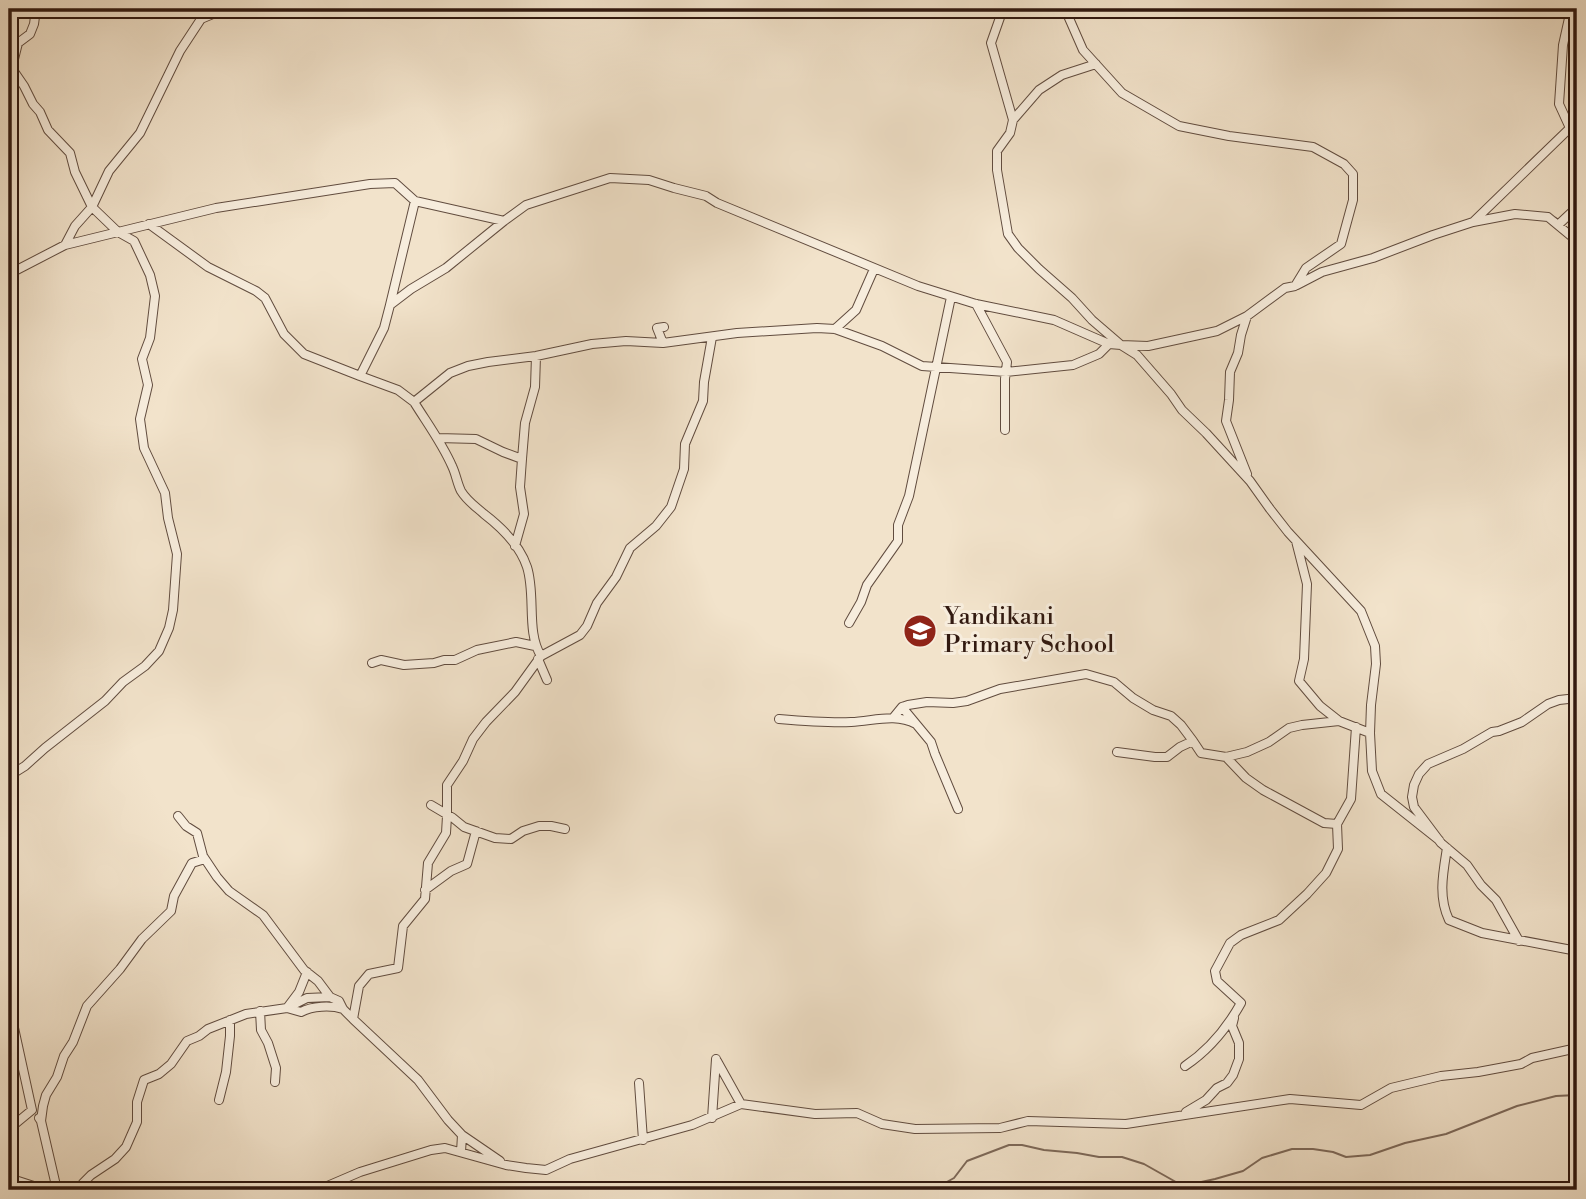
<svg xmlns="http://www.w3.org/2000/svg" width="1586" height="1199" font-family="'Libre Bodoni',serif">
	<rect width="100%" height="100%" fill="#f2e3cb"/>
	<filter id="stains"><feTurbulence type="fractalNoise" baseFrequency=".00286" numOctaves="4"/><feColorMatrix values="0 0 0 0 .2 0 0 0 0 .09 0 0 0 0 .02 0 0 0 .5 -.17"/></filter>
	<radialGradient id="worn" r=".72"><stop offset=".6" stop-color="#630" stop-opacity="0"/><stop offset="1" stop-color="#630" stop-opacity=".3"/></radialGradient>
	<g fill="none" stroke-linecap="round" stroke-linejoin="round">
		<!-- stream -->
		<path stroke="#7d695a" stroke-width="2" d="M910 1190 945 1183 954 1178 967 1161 1009 1145H1022L1044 1150 1077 1153 1099 1157H1122L1144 1164 1183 1186 1215 1179 1243 1171 1262 1158 1292 1149H1313L1333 1152 1346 1157 1370 1155 1405 1143 1446 1134 1517 1106 1556 1096 1577 1095"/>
		<defs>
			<path id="street" d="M36 9 34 24 30 34 18 43 13 63V70L24 86 33 104 40 112 48 130 70 153 75 172 92 207
				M1003 9 991 43 1013 120 1010 133 997 151V170L1008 234 1018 248 1039 269 1072 298 1092 320 1121 345 1148 346 1217 331 1247 316 1285 288 1295 286 1306 268 1341 244 1353 200V174L1344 164 1313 147 1229 136 1179 126 1122 93 1083 50 1065 9
				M1013 120 1039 90 1062 75 1096 64
				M92 207 109 171 140 133 180 51 201 19 225 9
				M504 221 446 268 411 289 390 305 384 328 360 376 398 390 414 402 450 373 468 366 488 362 536 356 592 344 626 341 663 343
				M1474 221 1570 128 1559 104 1563 45 1571 9
				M1553 221 1558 225 1573 211 1577 204
				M149 224 208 267 256 291 265 298 284 334 304 354 360 376
				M9 274 65 245 216 208 370 184 395 183 415 201 504 221 526 205 610 178 649 180 674 188 706 196 717 203 918 286 976 304 1054 320 1109 344 1121 345 1137 355 1171 394 1182 410 1206 433 1250 481 1270 509 1288 532 1361 611 1375 646 1376 664 1371 705 1370 733 1372 771 1381 794 1439 840
				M1297 285 1322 272 1373 258 1433 235 1473 222 1515 214 1548 217 1577 241
				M976 304 1007 362 1005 379V430
				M390 305 415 201
				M1247 316 1241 335 1238 353 1230 372 1229 400 1226 421 1247 474
				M664 327 657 328 663 343 737 333 817 328 835 329 882 346 922 366 1006 372 1073 365 1099 354 1109 344
				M835 329 856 310 874 269
				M414 402C427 423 442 443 452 466 456 474 457 483 461 491 467 501 475 506 484 514 501 527 520 546 527 567 536 595 526 632 541 656
				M438 438 476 439 503 452 522 459
				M1296 541 1307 584 1304 659 1299 681 1320 706 1339 721
				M515 546 524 514 520 487 522 459 525 423 535 387 536 356
				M849 623 861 602 867 585 898 541V525L909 496 951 297
				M538 659 547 680
				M372 663 381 660 404 665 434 663 444 660H455L477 650 516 642 535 646
				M902 707 931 742 935 754 958 809
				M893 718 902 707 908 705 927 702 953 703 967 701 1000 689 1086 674 1114 682 1133 698 1153 710 1171 716 1181 725 1193 741
				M779 719C803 721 827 723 851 722 874 721 895 713 916 724
				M1117 752 1155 757H1167L1180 747 1193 741 1201 753 1226 757 1247 752 1269 742 1289 728 1302 725 1339 721 1370 733
				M1226 757 1246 778 1263 790 1324 823 1337 824
				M9 776 25 766 45 748 105 701 123 682 145 666 159 651 169 628 173 610 177 554 168 518 165 493 144 448 140 419 148 385 142 359 150 338 155 296 150 275 134 241 118 232 92 207 75 226 65 245
				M431 805 453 818 464 827 495 838 511 839 523 831 539 826H551L565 829
				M178 816 186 826 197 833 203 856 217 877 229 891 263 915 304 970 318 981 330 997
				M1447 848C1443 873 1438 897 1449 920L1482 933 1577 951
				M425 890 451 871 467 864 476 831
				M1519 941 1496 900 1481 885 1467 865 1441 843 1414 807 1412 797 1414 785 1419 774 1428 764 1463 749 1492 732 1499 731 1522 722 1548 704 1559 700 1577 698
				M307 972 299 992 287 1008 301 1012C312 1006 331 1005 343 1009
				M9 1005 32 1110 9 1129
				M260 1011 261 1030 268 1043 276 1068 275 1082
				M717 1061 741 1104
				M1185 1066C1209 1050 1227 1028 1241 1003L1217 981 1215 971 1230 943 1241 935 1279 920 1307 894 1326 873 1338 849 1337 824 1351 799 1356 727
				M639 1083 643 1140
				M219 1100 226 1072 230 1036V1020
				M1186 1112 1206 1100 1217 1088 1227 1083 1233 1075 1239 1059V1043L1232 1026 1234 1018
				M39 1118 41 1121 57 1190
				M712 1118 716 1059
				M41 1121 43 1106 46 1095 57 1077 64 1056 73 1042 87 1006 120 969 142 939 171 911 174 896 192 863 205 859
				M462 1135 500 1161
				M461 1152 462 1135 448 1120 418 1080 353 1019 359 986 369 974 398 968 403 926 425 899 428 863 446 833 447 816V785L463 761 473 739 486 722 515 692 541 656 580 635 587 626 597 603 616 577 630 548 656 526 671 507 684 469 685 444 703 401 704 382 712 337
				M9 1178 46 1190
				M79 1190 83 1183 91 1175 115 1159 126 1147 137 1122V1102L144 1080 159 1074 171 1064 187 1041 199 1036 208 1029 246 1014 287 1008 307 998 330 997 339 1001 343 1009 353 1019
				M318 1190 360 1172 431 1150 445 1148 506 1165 526 1168 546 1170 570 1159 692 1125 741 1104 815 1114 857 1113 882 1124 915 1129 1000 1128 1028 1121 1126 1124 1290 1099 1361 1105 1391 1088 1441 1076 1478 1072 1521 1064 1532 1058 1577 1048"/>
		</defs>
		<!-- street casing -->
		<use href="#street" stroke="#614c3f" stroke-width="10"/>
		<!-- street -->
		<use href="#street" stroke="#f7eddd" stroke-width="8"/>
	</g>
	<!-- icons -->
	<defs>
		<symbol id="school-disc" viewBox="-11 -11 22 22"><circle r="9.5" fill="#8f2418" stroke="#f7eddd"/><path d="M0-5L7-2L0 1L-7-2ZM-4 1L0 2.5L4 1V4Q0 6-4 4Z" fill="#fff"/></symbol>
	</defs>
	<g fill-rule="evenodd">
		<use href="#school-disc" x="901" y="612" width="38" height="38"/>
	</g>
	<g text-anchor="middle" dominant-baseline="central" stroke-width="6" stroke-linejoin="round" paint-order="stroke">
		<!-- poi labels -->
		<g font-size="24" fill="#311910" stroke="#f7eddd" text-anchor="start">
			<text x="944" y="617">Yandikani<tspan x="944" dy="28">Primary School</tspan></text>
		</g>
	</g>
	<!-- margin -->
	<rect width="1586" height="1199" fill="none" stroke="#f2e3cb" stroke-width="35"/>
	<rect x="10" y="10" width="1565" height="1178" fill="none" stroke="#311910" stroke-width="3.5"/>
	<rect x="18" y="18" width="1551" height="1164" fill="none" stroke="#311910" stroke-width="2"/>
	<rect width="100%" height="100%" filter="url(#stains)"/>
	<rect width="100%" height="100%" fill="url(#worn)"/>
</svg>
